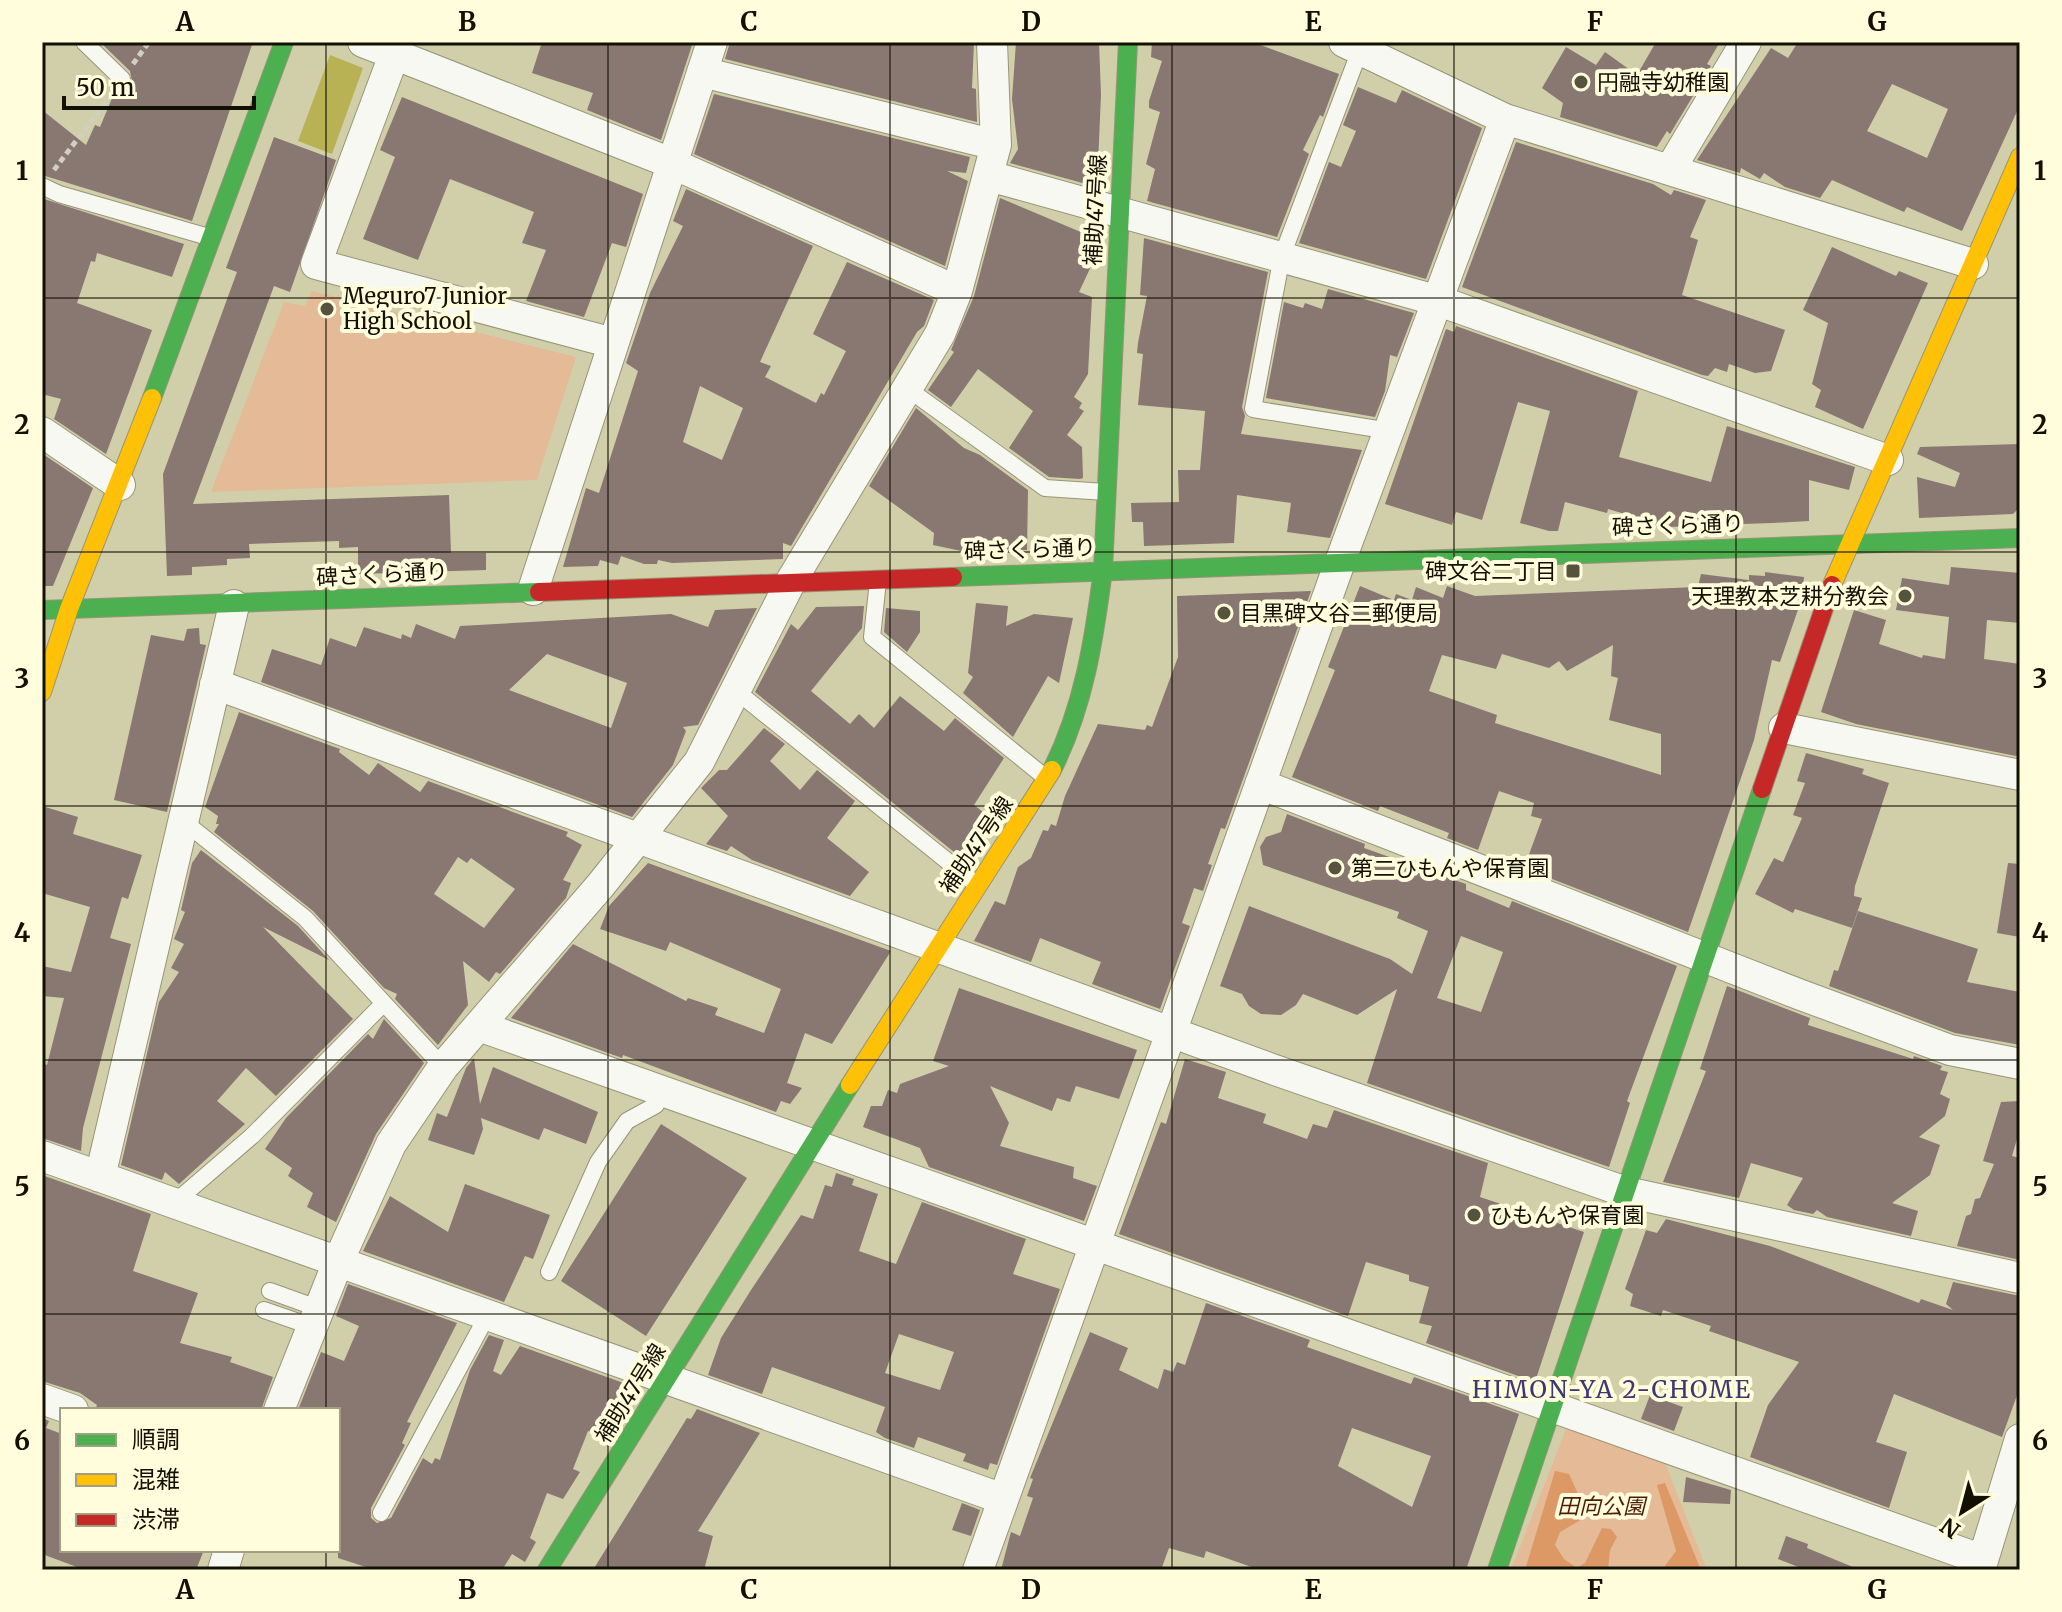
<svg xmlns="http://www.w3.org/2000/svg" width="2062" height="1612" font-family="Merriweather,'Noto Sans JP',serif">
	<rect width="100%" height="100%" fill="#d1cfaa"/>
	<!-- green -->
	<path fill="#e4ba97" d="M312 291 576 357 537 480 211 492 284 302 305 306Z
		M1568 1424 1664 1460 1707 1570H1511Z"/>
	<!-- forest -->
	<path fill="#dd9965" d="M1555 1471 1569 1474 1584 1507V1518L1560 1532 1555 1545 1564 1559 1577 1568 1585 1563 1602 1528 1611 1529 1617 1537 1610 1550 1608 1570H1525Z
		M1665 1483 1701 1570H1662L1676 1551 1657 1485Z"/>
	<!-- water -->
	<path fill="#b9b255" d="M330 55 363 68 332 154 298 141Z"/>
	<!-- building -->
	<path fill="#897772" fill-rule="evenodd" d="M100 42H253L192 221 42 175V110L86 145 95 125 100 127 113 96 132 82 130 71Z
		M542 42H693L661 140 587 110 593 93 532 73Z
		M730 42H974L972 88 976 89 977 122 725 59Z
		M1016 42H1099L1101 95 1097 187 1010 163 1018 149 1012 99Z
		M1152 42H1252L1339 74 1323 117 1320 115 1303 150 1309 154 1277 237 1147 201 1155 169 1146 164 1160 112 1149 108V101L1162 61 1151 57Z
		M1656 42H1720L1707 64 1711 66 1670 134 1667 131 1657 147 1560 117 1563 103 1542 88 1566 47 1596 65 1605 52 1637 75Z
		M1798 42H2020V105L1962 231 1907 207 1904 212 1832 180 1820 198 1785 187 1764 173 1760 179 1741 168 1740 173 1697 160 1771 48 1788 58ZM1892 84 1948 109 1927 158 1867 131Z
		M1358 87 1396 103 1402 90 1482 128 1426 279 1299 243 1329 162 1341 167 1356 131 1343 125Z
		M714 94 970 157 966 173 947 171 968 181 945 266 694 154Z
		M402 97 643 194 626 247 612 243 584 317 526 301 546 250 522 243 534 212 450 179 418 260 363 239 395 157 380 150Z
		M274 137 336 160 290 292 274 286 193 504 449 495 451 553H486V570L358 574V547L339 548V541L249 544 250 558 227 559V565L192 567V575L167 576 163 474 237 272 226 268Z
		M1516 142 1653 184 1671 195 1674 190 1706 200 1690 237 1698 240 1682 295 1785 330 1771 371 1755 373 1729 364 1727 372 1715 368 1708 376 1702 375 1462 287Z
		M686 189 813 246 760 362 771 366 765 377 816 403 821 393 824 395 846 351 813 334 847 262 934 300 924 326 917 332 791 546 783 543V559L672 563 658 560 657 564H644L621 556 618 565 600 560 598 566 563 567 586 488 599 493 638 371 626 363 650 293 683 226 673 221ZM700 386 743 408 722 460 683 442Z
		M1000 198 1095 238 1094 260 1079 292 1092 297 1088 374 1074 397 1082 403 1079 408 1084 411 1067 435 1082 447 1083 478 1080 479 1049 477 1009 448 1033 411 978 369 951 407 928 390 954 352 951 350 974 296Z
		M44 199 184 244 172 277 97 253 95 262 91 261 77 303 152 330 106 454 54 419 61 399 42 394Z
		M1144 238 1268 272 1242 407 1245 416 1241 434 1362 450 1330 538 1287 532 1291 503 1237 495 1234 543 1144 546 1143 522H1132L1131 503 1179 502 1178 470H1200L1205 411 1138 405 1143 354 1137 353 1138 343 1147 296 1140 295Z
		M1832 247 1896 276 1899 271 1928 283 1863 429 1815 407 1821 390 1812 384 1828 323 1803 310Z
		M1328 289 1414 313 1397 357 1390 355 1385 391 1375 417 1266 398 1284 302 1303 308 1305 303 1322 309Z
		M1456 326 1638 391 1619 457 1711 482 1727 426 1855 467 1849 490 1809 480V521L1773 523 1709 525 1691 520 1690 526 1669 527 1608 509 1607 513 1565 502 1558 531H1549L1520 523 1550 411 1518 402 1482 520 1456 512 1452 525 1385 504 1446 329 1454 332Z
		M916 408 964 448 980 455 1028 490 1027 550 966 552 933 545 934 533 869 486Z
		M2020 444V507L2013 514 1919 518 1917 477 1955 487 1960 473 1917 454 1920 447Z
		M43 454 93 488 53 586H42Z
		M1951 567 2020 573V623L1987 620 1984 659 2020 664V754L2016 756 1856 724 1821 712 1854 610 1886 620 1879 644 1922 658 1923 655 1945 659 1949 617 1896 610 1902 578 1949 585Z
		M1765 572 1804 577 1802 598 1780 662 1772 660 1754 740 1688 932 1524 868 1542 819 1531 816 1534 803 1499 791 1478 850 1447 838 1449 833 1380 806 1378 811 1292 777 1335 670 1328 667 1360 586 1394 600 1396 594 1412 600 1416 587 1443 598 1447 586 1475 596 1698 587 1701 574 1749 580V575L1765 576ZM1613 645 1611 676 1618 678 1609 720 1661 734V775L1495 723 1497 715 1429 691 1442 655 1496 669 1502 654 1549 668 1559 661 1567 671Z
		M1311 591 1225 829 1221 828 1208 864 1212 865 1203 891 1194 888 1182 923 1190 926 1160 1009 1092 984 1101 962 1040 938 1031 962 974 941 995 901 1005 905 1018 867 1031 858 1043 830 1048 831 1051 824 1056 826 1065 796 1098 724 1145 730 1147 725 1152 727 1178 657 1177 596Z
		M976 603 1008 606 1006 626 1034 614 1073 618 1059 683 1048 676 1013 737 963 693 973 677 968 673Z
		M864 606 862 628 811 691 850 724 859 714 874 728 900 696 944 731 955 718 1004 758 974 805 992 819 964 860 755 692 791 624 798 630 816 607Z
		M757 608 698 725 683 727 686 731 673 765 632 817 261 682 272 649 321 665 330 638 356 647 364 627 401 639 402 634 411 638 416 624 455 639 460 626 671 614 708 627 715 610ZM547 654 627 683 611 728 509 690Z
		M886 608 920 611V632L907 652 884 632Z
		M199 628 200 644 206 645 167 812 114 800 151 635 184 641 187 629Z
		M239 712 340 749 339 752 369 775 378 763 420 792 428 781 568 832 566 836 582 845 563 880 571 883 566 898 500 974 496 972 489 982 463 961 468 1005 438 1045 395 999 397 994 384 988 313 911 214 832 219 824H216L218 816 205 807ZM458 857 467 863 471 858 515 889 484 928 434 894Z
		M764 728 785 744 770 761 800 790 817 770 855 801 827 838 869 872 850 896 752 860 731 846 727 851 706 844 728 816 701 788 719 770H727Z
		M1806 753 1864 769 1862 774 1889 783 1855 886 1854 896 1862 898 1852 928 1795 909 1793 913 1755 894 1774 858 1783 862 1802 818 1793 815 1805 783 1797 781Z
		M42 806 78 817 73 834 142 855 128 899 122 897 110 938 131 944 83 1128 81 1151 42 1138V1063L47 1065 64 998 42 996V966L71 972 90 907 42 893Z
		M1287 814 1365 844 1364 848 1466 884V890L1509 908 1512 901 1677 966 1627 1101 1630 1103 1609 1167 1367 1083 1397 989 1357 1015 1303 994 1296 1005 1281 1015 1261 1014 1249 1006 1242 994 1220 986 1249 906 1390 959 1412 974 1428 931 1397 918 1399 912 1263 865 1260 847 1266 837 1281 832ZM1461 936 1503 952 1481 1012 1437 998Z
		M201 850 298 926 329 960 263 927 353 1019 276 1096 246 1068 217 1101 245 1124 179 1184 165 1172 162 1180 121 1165 159 1002 179 972 171 968 184 944 174 939 185 912 181 910 192 863Z
		M648 863 891 951 832 1044 805 1033 787 1083 802 1088 790 1104 781 1101 776 1112 623 1055 622 1058 511 1018 573 944 686 1001 688 998 718 1008 715 1015 764 1033 781 989 670 942 666 951 600 929 609 906Z
		M2008 863 2020 864V937L1997 933Z
		M1858 911 1978 949 1967 982 2020 992V1045L1955 1033 1829 986 1834 970 1838 971Z
		M1727 986 1810 1018 1808 1025 1913 1059 1914 1056 1942 1066 1940 1070 1948 1072 1940 1094 1950 1099 1945 1116 1919 1137 1940 1145 1930 1175 1892 1203 1918 1211 1911 1236 1827 1217 1817 1210 1813 1214 1794 1210 1787 1205 1803 1178 1751 1163 1739 1198 1663 1182 1706 1071 1700 1069Z
		M959 988 1137 1050 1119 1099 1076 1086 1070 1102 1057 1098 1052 1111 990 1086 1009 1123 1000 1146 1074 1167 1073 1178 1097 1186 1084 1221 929 1167 920 1148 863 1127 871 1106H882L888 1090 897 1093 900 1084 949 1066 933 1061Z
		M384 1019 424 1063 376 1134 336 1222 307 1207 313 1193 288 1176 292 1168 265 1149 286 1118 368 1034 373 1039Z
		M474 1058 480 1104 493 1067 598 1112 586 1144 544 1128 539 1140 481 1118 483 1129 474 1155 428 1140 437 1113 447 1117 466 1068Z
		M1185 1059 1226 1072 1218 1098 1266 1114 1263 1123 1307 1139 1313 1124 1327 1128 1334 1110 1488 1163 1480 1197 1584 1232 1535 1382 1426 1343 1432 1326 1419 1323 1429 1287 1409 1281V1275L1366 1262 1348 1316 1119 1234 1161 1122 1166 1124Z
		M2020 1101V1129L2012 1156 2020 1158V1260L1957 1246 1966 1216 1971 1214 1975 1199 1980 1198 1994 1164 1983 1161 2001 1102Z
		M661 1124 747 1178 646 1336 561 1281Z
		M836 1173 854 1179 852 1185 878 1194 859 1251 896 1264 922 1202 1026 1239 1013 1274 1060 1289 997 1465 990 1463 988 1470 963 1461 966 1454 918 1437 914 1448 885 1438 876 1432 885 1407 772 1367 762 1394 708 1375 721 1338 751 1290 801 1215 813 1219 825 1185 832 1187ZM899 1334 954 1352 940 1390 885 1373Z
		M42 1175 151 1214 133 1271 198 1293 180 1343 232 1357 230 1362 273 1377 261 1410H95L97 1405 80 1393 42 1381Z
		M465 1184 550 1215 533 1259 525 1256 504 1302 363 1251 390 1196 448 1232Z
		M1666 1219 1770 1246 1919 1303 1921 1299 1953 1310 1946 1304 1953 1282 2020 1296V1387L2002 1437 1894 1394 1876 1442 1907 1452 1889 1508 1750 1457 1768 1405 1799 1362 1709 1331 1711 1326 1663 1310 1661 1316 1630 1306 1633 1294 1625 1289 1646 1230 1657 1233Z
		M348 1284 457 1323 407 1422 411 1423 402 1443 405 1445 371 1508V1518L377 1523 391 1518 423 1458 432 1464 435 1458 440 1460 470 1370 489 1335 504 1340 493 1371 501 1375 520 1346 632 1386 602 1436 588 1431 573 1469 580 1472 563 1499 547 1493 530 1538 536 1542 525 1562 512 1554 502 1570H375L338 1558V1410H298L321 1352 344 1361 359 1326 336 1316Z
		M1206 1303 1310 1340 1307 1347 1411 1384 1414 1377 1519 1414 1466 1570H1260L1206 1551 1204 1558 1169 1548 1161 1570H1001L1011 1532 1020 1536 1033 1498 1027 1496 1033 1479 1030 1478 1090 1332 1128 1348 1119 1370 1158 1389 1164 1369 1173 1372 1177 1362 1185 1365ZM1352 1428 1431 1456 1412 1507 1338 1466Z
		M1650 1395 1683 1407 1674 1431 1641 1419Z
		M697 1409 760 1433 698 1531 713 1536 704 1570H593L687 1418 691 1419Z
		M42 1418 49 1421 46 1428 62 1434V1550H204L196 1570H85L42 1554Z
		M1686 1477 1731 1490 1730 1504 1683 1502Z
		M962 1503 980 1510 971 1536 952 1530Z
		M1786 1536 1808 1544 1807 1548 1860 1570H1806L1778 1559Z"/>
	<g fill="none" stroke-linecap="round" stroke-linejoin="round">
		<defs>
			<path id="lane" d="M84 42 122 79
				M1360 50 1282 256 1253 409 1390 431
				M42 186 59 194 212 238
				M908 389 1045 488 1106 492
				M878 581 872 637 1046 778
				M735 690 977 885
				M183 821 305 918 443 1067
				M174 1203 252 1136 383 1004
				M549 1272 598 1162 627 1121 656 1105 661 1088
				M270 1291 320 1309
				M264 1310 313 1327
				M381 1513 487 1316"/>
			<path id="street" d="M363 42 671 163 957 291
				M1344 42 1505 119 1973 264
				M394 55 316 264 613 343
				M702 72 996 145
				M1671 168 1746 42
				M989 176 1439 301 1888 460
				M42 432 120 485
				M533 590 712 42
				M215 684 1272 1069 1626 1192 2020 1278
				M1784 728 2020 775
				M1260 784 1801 995 1950 1050 2020 1064
				M479 1026 1983 1560
				M42 1156 1003 1499
				M100 1177 234 605
				M42 1399 73 1410
				M279 1410 338 1262 391 1144 443 1067 600 886 699 762 791 581 940 334 957 291 996 145 992 42
				M223 1570 229 1550
				M978 1570 1340 562 1505 119
				M1980 1570 2020 1439"/>
			<path id="fast" d="M152 398 284 42
				M953 577 2020 538
				M42 610 539 592
				M1052 770C1084 706 1094 640 1103 570L1128 42
				M547 1570 850 1085
				M1497 1570 1762 789"/>
			<path id="slow" d="M1832 585 2020 157
				M42 692 69 609 152 398
				M850 1085 1052 770"/>
			<path id="jam" d="M539 592 953 577
				M1762 789 1832 585"/>
		</defs>
		<!-- lane casing -->
		<use href="#lane" stroke="#979577" stroke-width="18"/>
		<!-- street casing -->
		<use href="#street" stroke="#979577" stroke-width="32"/>
		<!-- fast casing -->
		<use href="#fast" stroke="#979577" stroke-width="20"/>
		<!-- slow casing -->
		<use href="#slow" stroke="#979577" stroke-width="20"/>
		<!-- jam casing -->
		<use href="#jam" stroke="#979577" stroke-width="20"/>
		<!-- path -->
		<path stroke="#cfcfc4" stroke-width="5" stroke-dasharray="6 4" stroke-linecap="butt" d="M133 64 149 42
			M54 170 111 95"/>
		<!-- lane -->
		<use href="#lane" stroke="#f8f8f2" stroke-width="16"/>
		<!-- street -->
		<use href="#street" stroke="#f8f8f2" stroke-width="30"/>
		<!-- fast -->
		<use href="#fast" stroke="#4caf50" stroke-width="18"/>
		<!-- slow -->
		<use href="#slow" stroke="#ffc107" stroke-width="18"/>
		<!-- jam -->
		<use href="#jam" stroke="#c62828" stroke-width="18"/>
	</g>
	<!-- grid -->
	<path fill="none" stroke="#121000" stroke-width="2" stroke-opacity="0.55" d="M326 42V1410M608 42V1570M890 42V1570M1172 42V1570M1454 42V1570M1736 42V1570M42 298H2020M42 552H2020M42 806H2020M42 1060H2020M42 1314H2020M326 1550V1570"/>
	<!-- markers -->
	<g fill="#55533b" stroke="#fffddb" stroke-width="3">
		<circle cx="1581" cy="82" r="8"/>
		<circle cx="327" cy="309" r="8"/>
		<rect x="1565" y="563" width="16" height="16" rx="4"/>
		<circle cx="1905" cy="596" r="8"/>
		<circle cx="1224" cy="613" r="8"/>
		<circle cx="1335" cy="868" r="8"/>
		<circle cx="1474" cy="1215" r="8"/>
	</g>
	<g text-anchor="middle" dominant-baseline="central" stroke-width="8" stroke-linejoin="round" paint-order="stroke">
		<!-- poi labels -->
		<g font-size="22" fill="#121000" stroke="#fffddb" text-anchor="start">
			<text x="1597" y="82">円融寺幼稚園</text>
			<text x="343" y="296">Meguro7 Junior<tspan x="343" dy="25">High School</tspan></text>
			<text x="1557" y="571" text-anchor="end">碑文谷二丁目</text>
			<text x="1889" y="596" text-anchor="end">天理教本芝耕分教会</text>
			<text x="1240" y="613">目黒碑文谷二郵便局</text>
			<text x="1351" y="868">第二ひもんや保育園</text>
			<text x="1490" y="1215">ひもんや保育園</text>
		</g>
		<!-- street labels -->
		<g font-size="22" fill="#121000" stroke="#fffddb">
			<text transform="translate(1095 210) rotate(-87)">補助47号線</text>
			<text transform="translate(1678 525) rotate(-2)">碑さくら通り</text>
			<text transform="translate(1030 549) rotate(-2)">碑さくら通り</text>
			<text transform="translate(382 574) rotate(-3)">碑さくら通り</text>
			<text transform="translate(976 845) rotate(-56)">補助47号線</text>
			<text transform="translate(630 1393) rotate(-58)">補助47号線</text>
		</g>
		<!-- park labels -->
		<g font-size="22" font-style="italic" fill="#4d1e05" stroke="#fffddb">
			<text x="1601" y="1506">田向公園</text>
		</g>
		<!-- neighbourhood labels -->
		<g font-size="24" letter-spacing="2" fill="#3d3773" stroke="#fffddb">
			<text x="1612" y="1389">HIMON-YA 2-CHOME</text>
		</g>
	</g>
	<!-- border -->
	<rect width="2062" height="1612" fill="none" stroke="#fffddb" stroke-width="88"/>
	<!-- legend -->
	<rect x="60" y="1408" width="280" height="144" fill="#fffddb" stroke="#a09e83" stroke-width="2"/>
	<rect x="76" y="1434" width="40" height="12" fill="#4caf50" stroke="#a09e83" stroke-width="2"/>
	<text x="132" y="1448" font-size="24" fill="#121000">順調</text>
	<rect x="76" y="1474" width="40" height="12" fill="#ffc107" stroke="#a09e83" stroke-width="2"/>
	<text x="132" y="1488" font-size="24" fill="#121000">混雑</text>
	<rect x="76" y="1514" width="40" height="12" fill="#c62828" stroke="#a09e83" stroke-width="2"/>
	<text x="132" y="1528" font-size="24" fill="#121000">渋滞</text>
	<!-- north arrow -->
	<g transform="translate(1962 1512) rotate(216)" stroke="#fffddb" stroke-width="6" paint-order="stroke">
	<path d="M0-6L14 30L0 20L-14 30Z" fill="#121000"/>
	<text y="-12" font-size="22" font-weight="bold" text-anchor="middle" fill="#121000">N</text>
	</g>
	<!-- scale -->
	<path d="M64 96v12h190v-12" fill="none" stroke="#121000" stroke-width="4"/>
	<text x="76" y="96" font-size="24" fill="#121000" stroke="#fffddb" stroke-width="6" paint-order="stroke">50 m</text>
	<rect x="44" y="44" width="1974" height="1524" fill="none" stroke="#121000" stroke-width="3"/>
	<g font-size="26" text-anchor="middle" font-weight="bold" fill="#121000">
		<text x="185" y="31">A</text>
		<text x="467" y="31">B</text>
		<text x="749" y="31">C</text>
		<text x="1031" y="31">D</text>
		<text x="1313" y="31">E</text>
		<text x="1595" y="31">F</text>
		<text x="1877" y="31">G</text>
		<text x="22" y="180">1</text>
		<text x="2040" y="180">1</text>
		<text x="22" y="434">2</text>
		<text x="2040" y="434">2</text>
		<text x="22" y="688">3</text>
		<text x="2040" y="688">3</text>
		<text x="22" y="942">4</text>
		<text x="2040" y="942">4</text>
		<text x="22" y="1196">5</text>
		<text x="2040" y="1196">5</text>
		<text x="22" y="1450">6</text>
		<text x="2040" y="1450">6</text>
		<text x="185" y="1599">A</text>
		<text x="467" y="1599">B</text>
		<text x="749" y="1599">C</text>
		<text x="1031" y="1599">D</text>
		<text x="1313" y="1599">E</text>
		<text x="1595" y="1599">F</text>
		<text x="1877" y="1599">G</text>
	</g>
</svg>
